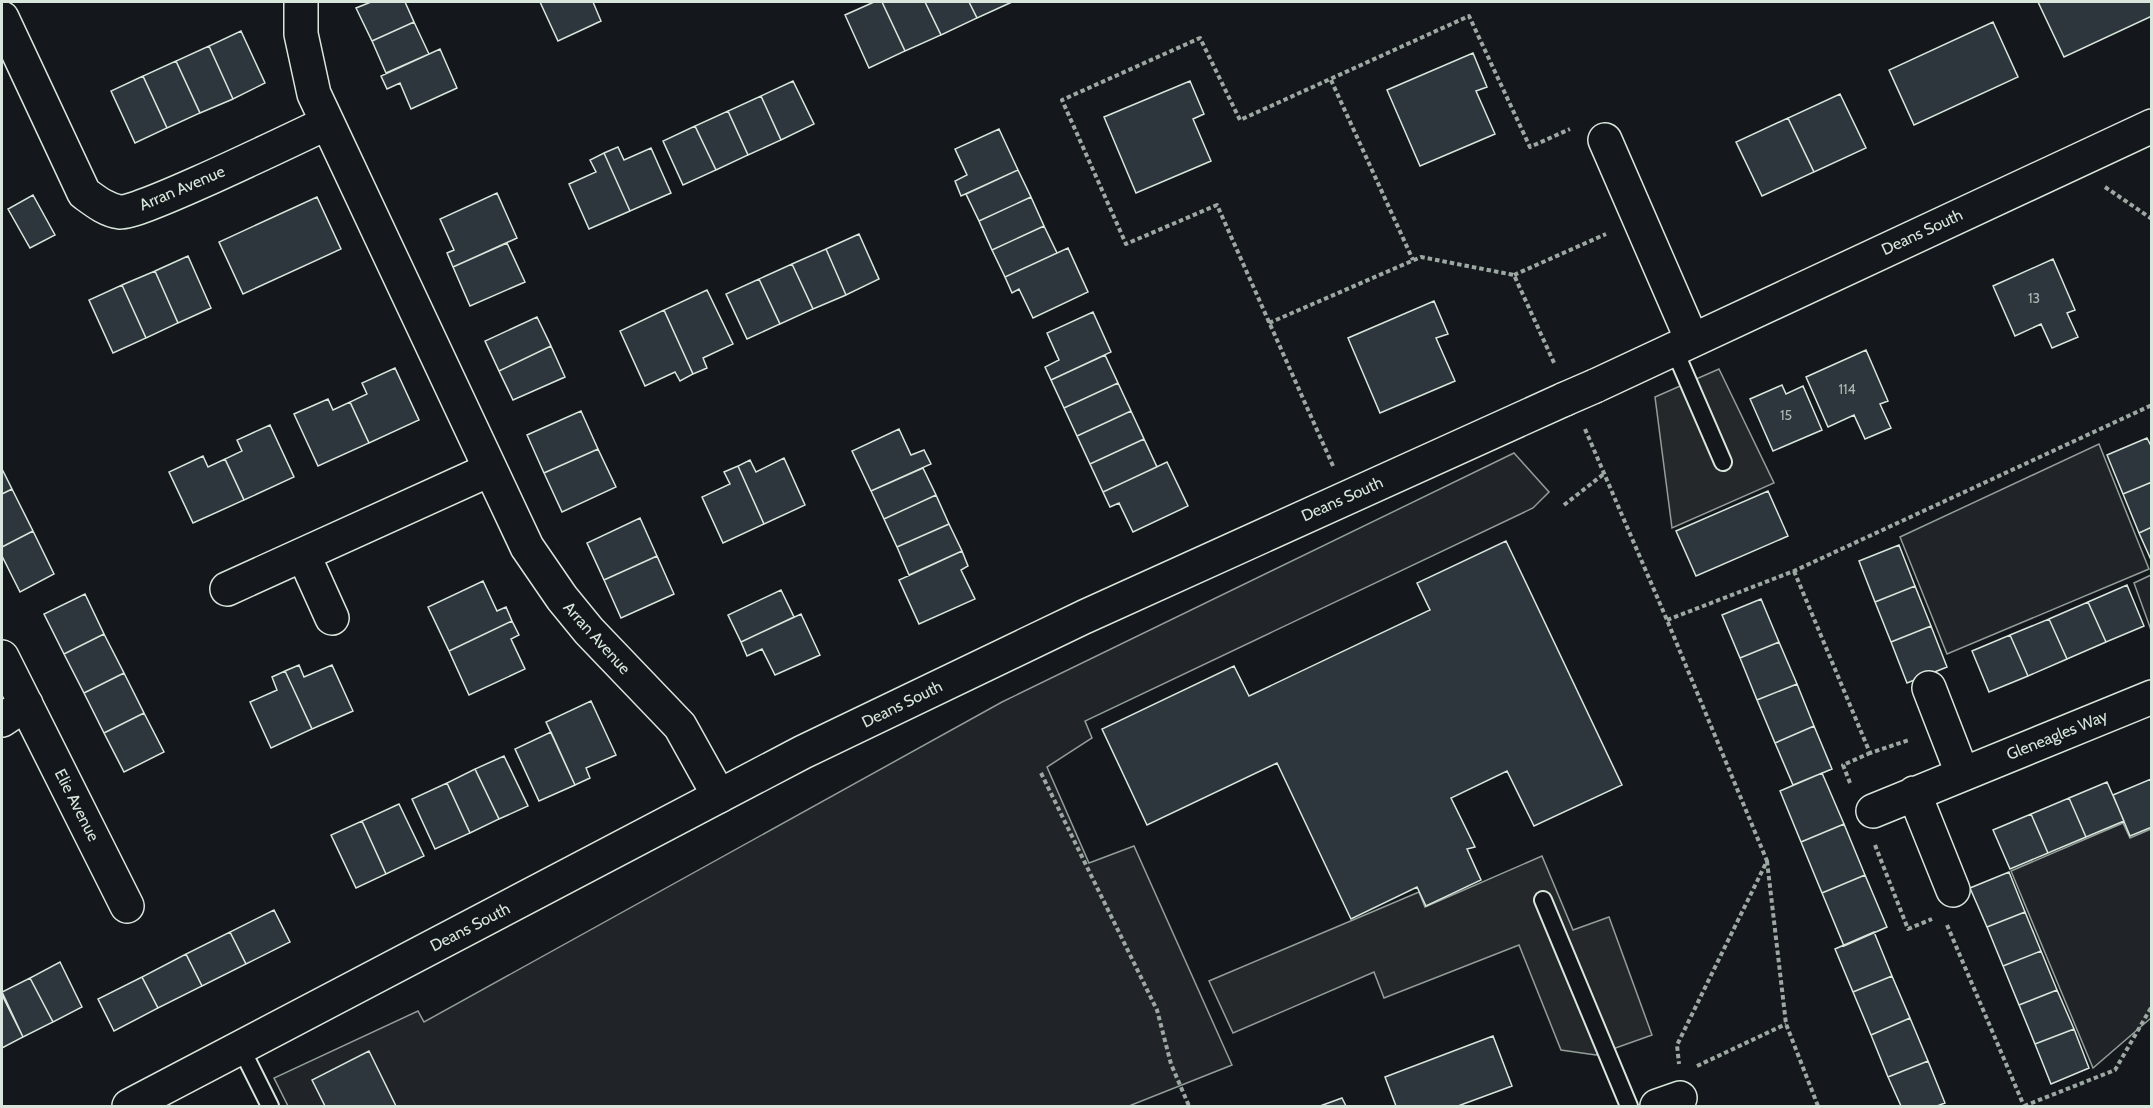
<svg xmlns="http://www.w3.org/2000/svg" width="2153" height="1108" font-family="Cabin,sans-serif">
	<rect width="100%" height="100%" fill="#14181c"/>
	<!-- green -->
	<path fill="#202428" stroke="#939e99" stroke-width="1.5" d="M2099 444 2149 569 1947 654 1900 537Z
		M1514 453 1549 492 1533 508 1085 721 1092 738 1047 767 1089 863 1134 846 1232 1065 1129 1106H288L274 1078 418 1011 424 1022 1002 702Z
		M2151 575V630L2134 583Z
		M2123 823 2130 838 2151 829V1018L2093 1068 2011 871Z"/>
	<!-- parking -->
	<path fill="#24282b" stroke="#939e99" stroke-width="1.5" d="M1719 369 1774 483 1672 528 1655 397Z
		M1542 856 1573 930 1609 917 1652 1035 1596 1055 1561 1050 1519 945 1384 998 1374 972 1233 1033 1209 981 1419 892 1425 907Z"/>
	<!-- building -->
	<path fill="#2c363c" stroke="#d8e6dc" stroke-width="1.5" d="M371 2H405L414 22 372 41 356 8Z
		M540 2H593L601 21 558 41Z
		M874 2H882L905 51 869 68 845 15Z
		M882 2H925L941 35 905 51Z
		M925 2H969L977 18 941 35Z
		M969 2H1012L977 18Z
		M2038 2H2152V16L2064 57Z
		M414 22 429 54 386 73 372 41Z
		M1993 22 2018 77 1914 125 1889 70Z
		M241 31 265 83 233 99 209 46Z
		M209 46 233 99 200 113 176 61Z
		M440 49 457 88 411 109 400 83 387 89 381 76Z
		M1473 53 1487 87 1476 91 1495 134 1420 166 1387 90Z
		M176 61 200 113 167 128 143 76Z
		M143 76 167 128 135 143 111 91Z
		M793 81 814 124 781 140 761 96Z
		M1190 81 1204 114 1193 119 1211 161 1136 193 1104 117Z
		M1840 94 1866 148 1814 172 1788 118Z
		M761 96 781 140 748 155 728 111Z
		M728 111 748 155 716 170 695 126Z
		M1788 118 1814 172 1762 196 1736 142Z
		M695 126 716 170 683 185 663 141Z
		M999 129 1018 170 961 196 955 181 967 175 955 149Z
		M618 147 624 160 651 148 671 193 630 211 604 153Z
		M604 153 630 211 589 229 569 184 596 172 590 160Z
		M1018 170 1031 197 979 221 966 194Z
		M497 193 517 238 453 267 447 253 454 250 440 219Z
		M33 195 55 235 30 248 8 209Z
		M317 197 341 249 243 294 219 242Z
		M1031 197 1044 226 992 250 979 221Z
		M1044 226 1057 253 1005 277 992 250Z
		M859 234 879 279 846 295 826 249Z
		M507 243 525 282 470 306 453 267Z
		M1068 248 1088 292 1033 318 1019 289 1012 293 1005 277Z
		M826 249 846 295 813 309 792 264Z
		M188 256 211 308 178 323 155 271Z
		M2053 259 2075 310 2067 313 2078 337 2052 348 2041 324 2015 336 1993 286Z
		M792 264 813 309 780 324 759 279Z
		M155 271 178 323 146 338 122 285Z
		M759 279 780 324 747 339 726 294Z
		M122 285 146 338 113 353 89 300Z
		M707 290 733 344 703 358 707 368 693 374 664 310Z
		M1434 301 1448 334 1436 338 1455 381 1380 413 1348 338Z
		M664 310 693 374 680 381 675 372 645 386 620 331Z
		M1093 312 1111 352 1051 380 1045 367 1059 360 1047 333Z
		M537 317 551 346 499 371 485 341Z
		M551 346 565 377 513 400 499 371Z
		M1866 350 1888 401 1880 404 1891 428 1865 439 1854 415 1828 427 1806 377Z
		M1105 355 1118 383 1064 408 1051 380Z
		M395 368 419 420 369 443 350 402 367 394 362 383Z
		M1118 383 1131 411 1077 436 1064 408Z
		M1782 385 1786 394 1803 386 1822 430 1773 451 1750 399Z
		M328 399 333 410 350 402 369 443 318 466 294 414Z
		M581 411 598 449 544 473 527 435Z
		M1131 411 1144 439 1090 464 1077 436Z
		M270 425 294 477 244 500 225 459 242 451 237 440Z
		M899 429 911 455 924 450 931 464 871 491 852 451Z
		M2147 438 2152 448V482L2123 494 2107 455Z
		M1144 439 1157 467 1103 492 1090 464Z
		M598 449 616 487 562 512 544 473Z
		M203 456 208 467 225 459 244 500 193 523 169 472Z
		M784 458 805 505 764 524 738 466 750 460 756 472Z
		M1167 462 1188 506 1133 532 1119 503 1110 507 1103 492Z
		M738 466 764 524 723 543 702 497 730 484 724 472Z
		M923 468 936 495 884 519 871 491Z
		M2 469 12 489 2 494Z
		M2152 482V527L2139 533 2123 494Z
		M12 489 33 531 2 547V494Z
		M1768 491 1788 536 1696 576 1676 531Z
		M936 495 949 524 897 547 884 519Z
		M640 518 657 556 604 580 587 543Z
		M949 524 962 551 909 575 897 547Z
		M2152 527V562L2139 533Z
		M33 531 54 574 20 592 2 556V547Z
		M1506 541 1622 785 1534 826 1507 771 1451 798 1475 847 1467 849 1481 880 1426 906 1417 887 1351 919 1277 763 1147 825 1102 729 1234 666 1249 696 1430 610 1417 583Z
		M1899 545 1915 586 1875 602 1859 561Z
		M962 551 968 566 961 570 975 599 919 624 899 580Z
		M657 556 674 594 621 618 604 580Z
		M483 581 497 611 506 607 512 621 449 651 428 607Z
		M2127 585 2144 626 2106 642 2088 602Z
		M1915 586 1931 626 1891 642 1875 602Z
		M781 590 794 617 741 642 728 615Z
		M85 594 104 634 64 654 44 614Z
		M1761 599 1779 642 1740 658 1722 615Z
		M2088 602 2106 642 2067 659 2049 619Z
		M801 614 820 655 775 675 762 649 747 656 741 642Z
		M2049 619 2067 659 2028 676 2010 635Z
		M512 621 519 635 511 639 525 669 469 695 449 651Z
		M1931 626 1947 667 1907 683 1891 642Z
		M104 634 124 673 84 693 64 654Z
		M2010 635 2028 676 1989 692 1972 651Z
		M1779 642 1797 684 1757 700 1740 658Z
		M299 665 304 677 332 665 353 711 312 729 285 671Z
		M285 671 312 729 271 748 250 702 277 690 272 677Z
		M124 673 144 713 104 733 84 693Z
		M1797 684 1814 726 1775 743 1757 700Z
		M591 701 616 755 586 768 590 778 575 785 546 722Z
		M144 713 164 752 124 772 104 733Z
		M1814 726 1832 769 1793 785 1775 743Z
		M551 732 575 785 539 801 515 749Z
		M504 756 528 806 499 819 475 769Z
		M475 769 499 819 470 833 447 783Z
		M1822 773 1844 824 1801 842 1780 791Z
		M2151 779 2152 827 2130 836 2113 795Z
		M2107 782 2124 821 2086 837 2069 798Z
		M447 783 470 833 435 849 412 799Z
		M2069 798 2086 837 2048 853 2031 814Z
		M399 804 424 856 386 874 362 821Z
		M2031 814 2048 853 2010 869 1993 830Z
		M362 821 386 874 356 888 331 835Z
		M1844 824 1865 875 1822 893 1801 842Z
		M2009 872 2025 912 1987 927 1970 888Z
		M1865 875 1887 927 1844 946 1822 893Z
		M274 910 290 942 246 964 230 932Z
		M2025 912 2041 951 2003 966 1987 927Z
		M230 932 246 964 202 986 186 954Z
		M1874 932 1892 976 1853 992 1835 949Z
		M2041 951 2057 990 2019 1005 2003 966Z
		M186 954 202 986 158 1008 142 977Z
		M60 962 82 1007 53 1022 30 978Z
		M1892 976 1910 1018 1871 1035 1853 992Z
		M142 977 158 1008 114 1031 98 999Z
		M30 978 53 1022 23 1037 2 992Z
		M2057 990 2074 1029 2035 1044 2019 1005Z
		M2 995 23 1037 2 1048Z
		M1910 1018 1928 1061 1888 1077 1871 1035Z
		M2074 1029 2089 1068 2051 1084 2035 1044Z
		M1493 1036 1512 1086 1458 1106H1396L1385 1077Z
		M369 1051 396 1106H325L312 1080Z
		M1928 1061 1945 1103 1937 1106H1901L1888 1077Z
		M1342 1098 1346 1106H1320Z"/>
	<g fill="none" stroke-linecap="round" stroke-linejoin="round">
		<defs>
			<path id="service" d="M1674 349 1723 462
				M1543 900 1629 1106
				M240 1046 270 1106"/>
			<path id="minor" d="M301 2V34L314 94 527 547 562 598 589 631 680 726 719 796
				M2 18 84 193C95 201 106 210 120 212 137 215 299 136 327 123
				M1605 140 1692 340
				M304 556 332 618
				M227 589 489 470
				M2 657 127 906
				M1929 688 1962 773
				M2 720 26 704
				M1914 793 1953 890
				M1873 811 2152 697
				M1657 1106 1680 1098"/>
			<path id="tertiary" d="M1595 386 2152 126
				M129 1106 803 752 1084 617 1565 399"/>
		</defs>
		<!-- service casing -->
		<use href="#service" stroke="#d8e6dc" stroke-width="20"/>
		<!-- minor casing -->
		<use href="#minor" stroke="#d8e6dc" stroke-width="36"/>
		<!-- tertiary casing -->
		<use href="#tertiary" stroke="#d8e6dc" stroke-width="36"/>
		<!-- path -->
		<path stroke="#9da8a2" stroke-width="4" stroke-dasharray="4.5 3" stroke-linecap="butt" d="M1331 80 1413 260
			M2105 187 2152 219
			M1514 275 1606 234
			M1269 323 1421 257 1514 275 1555 365
			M1585 429 1667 620 1767 861 1677 1045 1679 1064
			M1333 466 1217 205 1126 244 1062 100 1200 38 1240 120 1469 16 1530 147 1570 129
			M1564 505 1605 473
			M1794 571 1870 753 1909 740
			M1667 620 1794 571 2152 405
			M1041 773 1157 1010 1171 1064 1189 1106
			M1850 783 1843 765 1870 753
			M1875 845 1908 929 1932 919
			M1767 861 1786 1024 1818 1106
			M1947 925 2024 1106
			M1697 1066 1786 1024
			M2024 1106 2115 1070 2152 1006"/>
		<!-- service -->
		<use href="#service" stroke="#14181c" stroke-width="16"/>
		<!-- minor -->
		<use href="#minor" stroke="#14181c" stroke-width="33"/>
		<!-- tertiary -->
		<use href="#tertiary" stroke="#14181c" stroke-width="33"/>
		<defs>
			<path id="tertiary-bridge" d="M1565 399 1595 386"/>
		</defs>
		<!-- tertiary-bridge casing -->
		<use href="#tertiary-bridge" stroke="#d8e6dc" stroke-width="36" stroke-linecap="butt"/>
		<!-- tertiary-bridge -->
		<use href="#tertiary-bridge" stroke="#14181c" stroke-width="33"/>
	</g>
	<g text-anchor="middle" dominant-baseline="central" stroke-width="4.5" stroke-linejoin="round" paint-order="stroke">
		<!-- number labels -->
		<g font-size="14" fill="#adbab4">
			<text x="2034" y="298">13</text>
			<text x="1847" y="389">114</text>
			<text x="1786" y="415">15</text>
		</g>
		<!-- street labels -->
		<g font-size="16" fill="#d8e6dc" stroke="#14181c">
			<text transform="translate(182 188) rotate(-23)">Arran Avenue</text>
			<text transform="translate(1922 232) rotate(-25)">Deans South</text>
			<text transform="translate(1342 499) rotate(-24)">Deans South</text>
			<text transform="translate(597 638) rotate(48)">Arran Avenue</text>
			<text transform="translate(902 704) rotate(-26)">Deans South</text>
			<text transform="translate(2057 735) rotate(-22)">Gleneagles Way</text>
			<text transform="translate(77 805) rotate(63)">Elie Avenue</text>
			<text transform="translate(470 927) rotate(-27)">Deans South</text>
		</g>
	</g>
	<!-- border -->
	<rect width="2153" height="1108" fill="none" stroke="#d8e6dc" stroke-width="6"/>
</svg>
